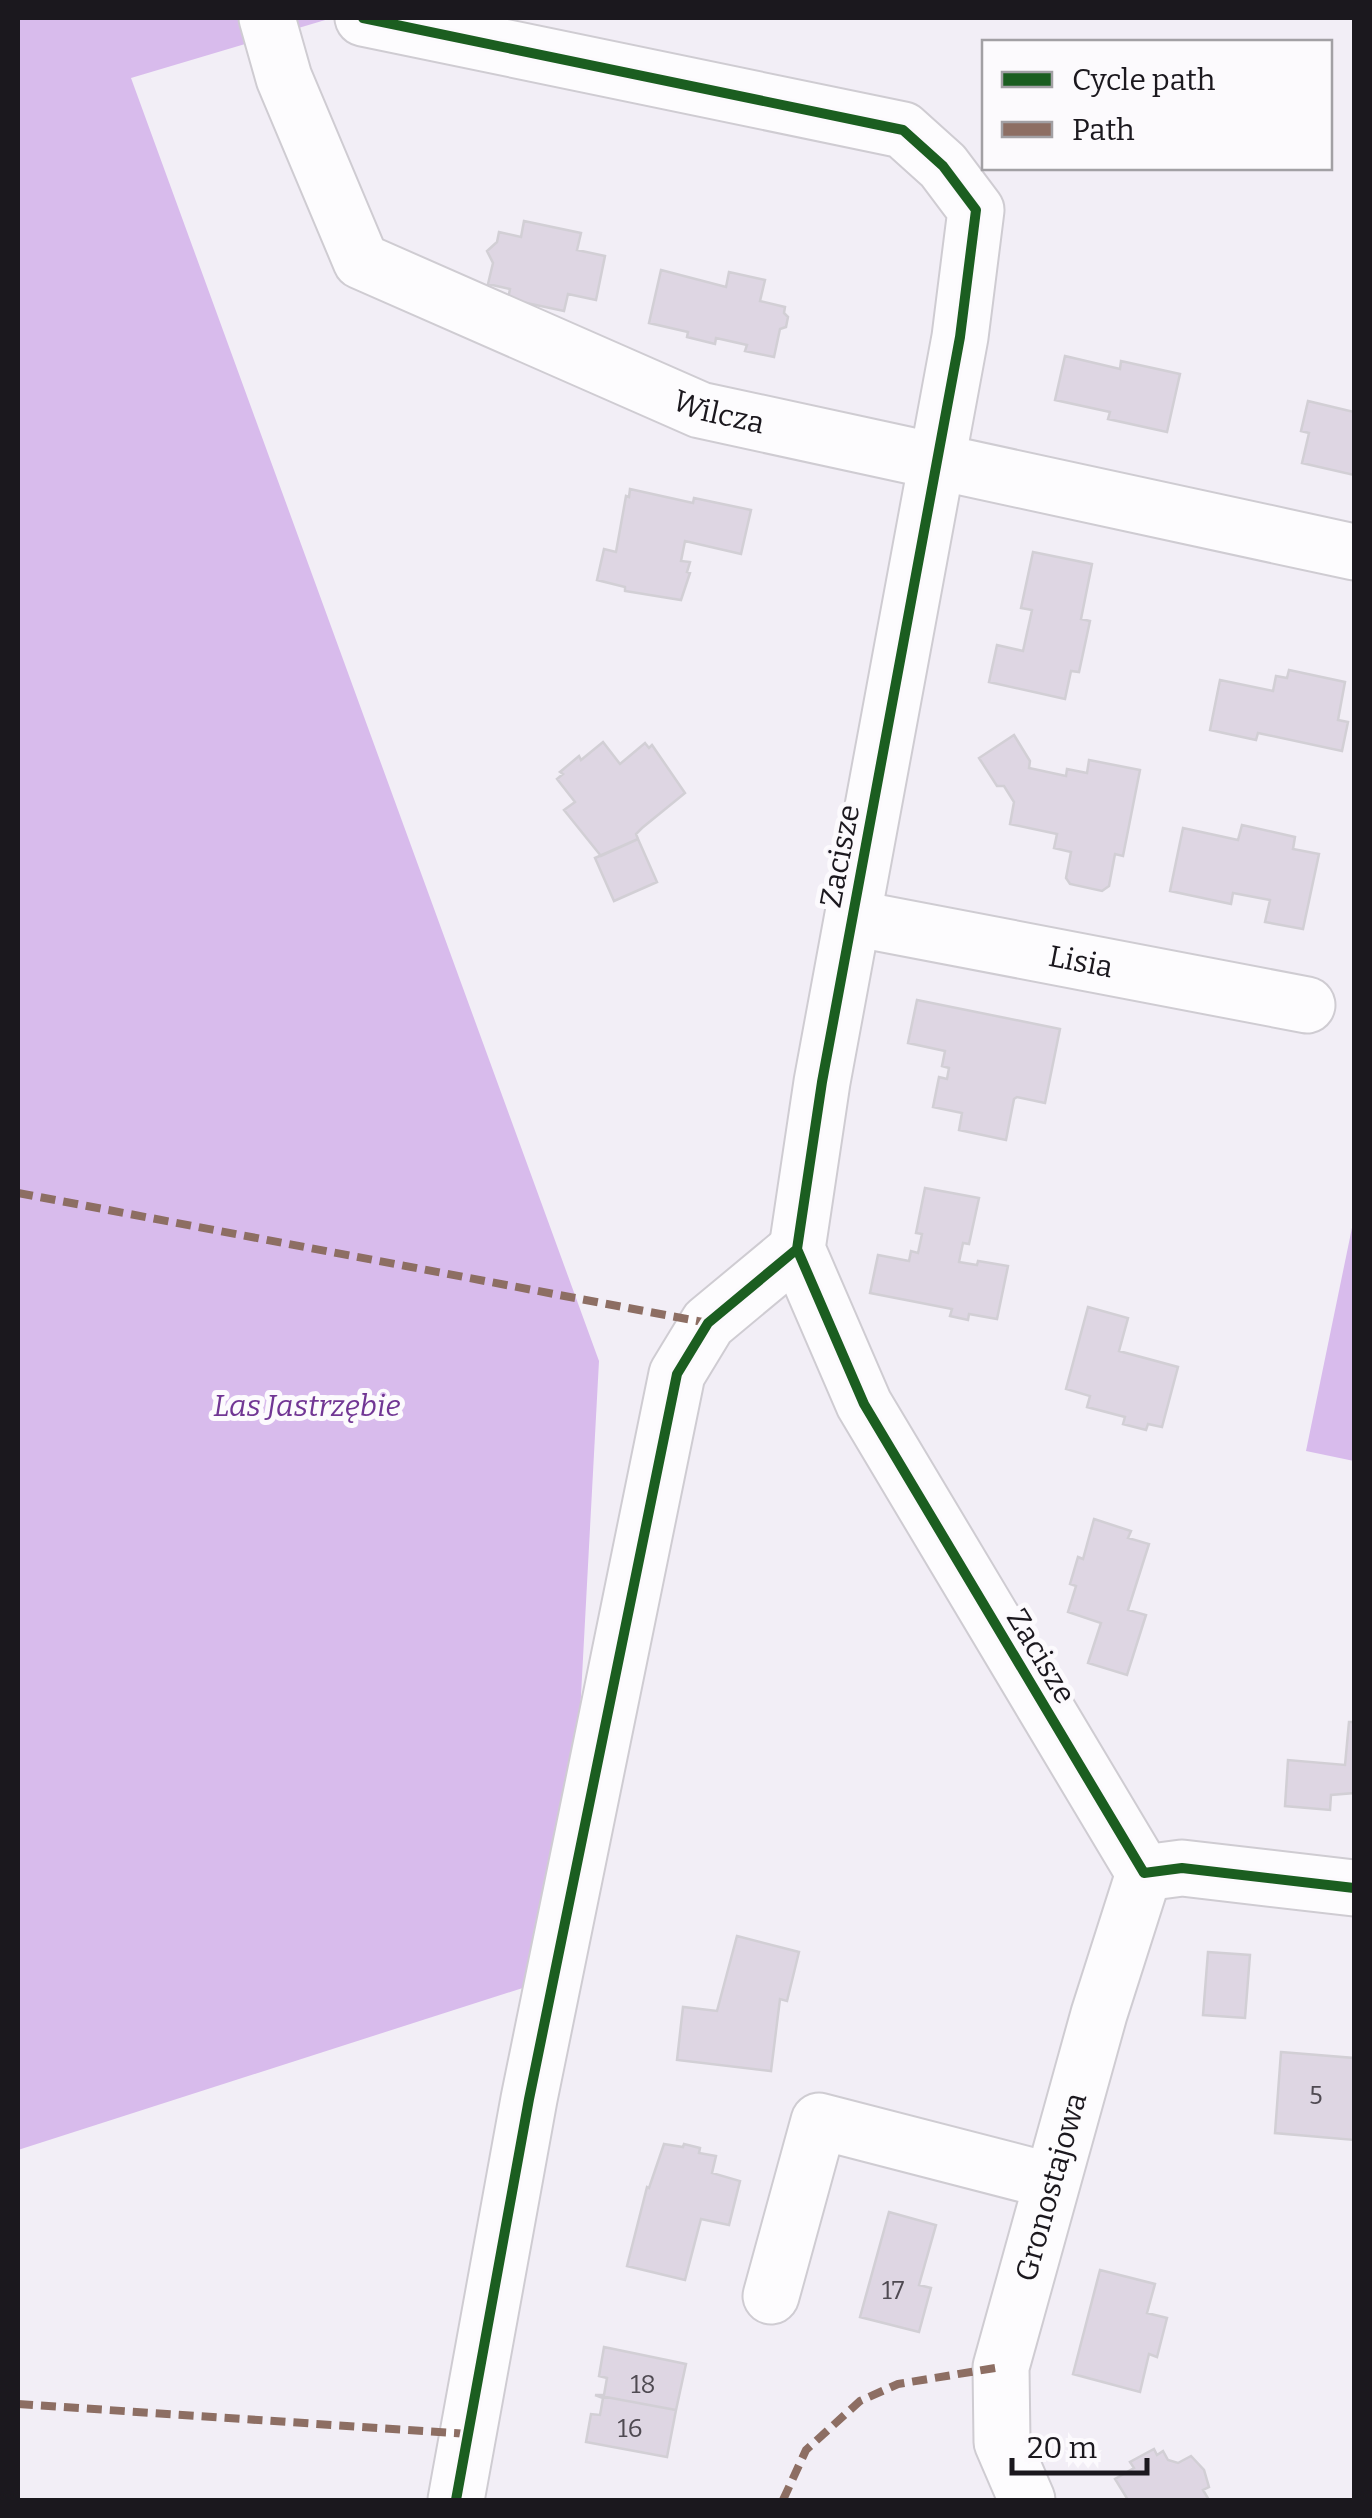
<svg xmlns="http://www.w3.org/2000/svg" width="1372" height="2518" font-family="Bitter,serif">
	<rect width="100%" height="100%" fill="#f2eef6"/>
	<!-- forest -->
	<path fill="#d8bbec" d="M18 18H332L131 78 599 1361 566 1974 18 2150Z
		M1354 1218V1461L1306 1451Z"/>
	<!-- building -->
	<path fill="#ded6e3" stroke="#d2cfd5" stroke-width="2.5" d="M524 221 581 233 577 250 605 256 596 300 568 294 564 311 508 299 510 289 488 284 493 263 487 251 497 242 499 232 521 237Z
		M661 270 726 287 729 272 765 280 760 301 785 307 784 313 788 317 786 327 780 329 774 357 745 351 747 345 716 338 715 344 687 337 688 332 649 323Z
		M1065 356 1120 369 1121 361 1180 374 1167 432 1108 419 1110 412 1055 400Z
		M1308 401 1354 412V475L1302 463 1309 433 1301 431Z
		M630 489 693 503 694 498 751 510 741 554 685 541 681 561 690 562 687 572 690 573 681 600 625 591V587L597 580 604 549 616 552 626 496 629 497Z
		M1033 552 1092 564 1081 619 1090 621 1079 672 1071 671 1065 699 989 682 997 645 1023 651 1032 610 1021 608Z
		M1289 670 1345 682 1338 720 1348 722 1342 751 1258 733 1256 740 1210 730 1220 680 1273 691 1276 676 1287 678Z
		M1014 735 1030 761 1029 768 1066 776 1067 769 1087 773 1089 760 1140 770 1123 856 1115 854 1109 886 1102 891 1070 884 1066 878 1071 852 1054 848 1057 834 1010 824 1014 802 1004 786H997L979 758Z
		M603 742 620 764 645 743 649 748 652 745 685 793 642 828 636 834 638 839 601 856 564 810 575 802 557 779 563 774 560 772 579 756 581 760Z
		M1242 825 1295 837 1293 849 1319 854 1303 929 1265 922 1270 900 1233 893 1231 904 1170 891 1183 828 1238 840Z
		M638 839 657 882 614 901 595 858Z
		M917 1000 1060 1029 1045 1103 1017 1097 1014 1099 1006 1140 959 1130 962 1113 933 1107 939 1077 947 1079 949 1068 942 1066 945 1051 908 1043Z
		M925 1188 979 1198 969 1244 963 1243 959 1262 977 1265 978 1261 1008 1266 997 1319 969 1314 968 1320 950 1316 952 1309 870 1293 878 1255 909 1261 911 1251 918 1253 922 1234 916 1233Z
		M1088 1307 1128 1318 1119 1351 1178 1367 1162 1427 1148 1424 1146 1430 1123 1424 1125 1417 1087 1407 1090 1396 1066 1389Z
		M1094 1519 1131 1531 1128 1538 1149 1544 1128 1610 1146 1615 1127 1675 1088 1663 1101 1623 1068 1612 1076 1586 1070 1584 1078 1557 1083 1559Z
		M1349 1722H1354V1793L1331 1795 1330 1810 1285 1806 1288 1760 1345 1765Z
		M737 1936 799 1952 787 2001 780 1999 771 2071 677 2060 683 2007 717 2011Z
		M1208 1952 1250 1955 1245 2018 1203 2015Z
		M1281 2052 1354 2058V2140L1275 2133Z
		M664 2144 683 2147 684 2144 700 2148 699 2153 716 2156 712 2173 740 2181 729 2225 701 2219 685 2280 627 2266 647 2187 649 2188Z
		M889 2212 936 2225 919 2285 931 2288 919 2332 860 2317Z
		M1100 2270 1155 2284 1147 2313 1167 2318 1157 2357 1149 2354 1140 2392 1073 2374Z
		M604 2347 686 2364 676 2410 595 2395H604L607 2378 599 2376Z
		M595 2395 676 2410 667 2457 586 2442 591 2414 600 2415 603 2398Z
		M1154 2449 1157 2455 1163 2451 1168 2460 1178 2463 1191 2456 1204 2470 1209 2487 1203 2490 1209 2500H1128L1115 2479 1134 2468 1130 2462Z"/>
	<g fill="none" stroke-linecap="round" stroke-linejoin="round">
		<defs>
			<g id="minor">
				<path id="s1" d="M267 18 284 78 361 261 700 410 1354 552"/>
				<path d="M363 18 903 130 943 166 976 210 960 337 822 1082 797 1249 864 1404 1144 1873 1182 1868 1354 1888"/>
				<path id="s2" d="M853 918 1307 1005"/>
				<path d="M771 2296 819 2121 1051 2181"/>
				<path d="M456 2500 529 2099 677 1374 708 1323 797 1249"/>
				<path id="s3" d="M1027 2500 1002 2442 1001 2367 1099 2014 1144 1873"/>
			</g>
		</defs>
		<!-- minor casing -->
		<use href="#minor" stroke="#cfccd2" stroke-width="59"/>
		<!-- minor -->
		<use href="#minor" stroke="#fdfcfe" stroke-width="55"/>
		<!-- quiet -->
		<path stroke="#8d6e63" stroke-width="8" stroke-dasharray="15 8" stroke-linecap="butt" d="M18 1193 708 1323
			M18 2404 468 2434
			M783 2500 806 2450 860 2401 898 2384 1001 2367"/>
		<defs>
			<path id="cycleway" d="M363 18 903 130 943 166 976 210 960 337 822 1082 797 1249 864 1404 1144 1873 1182 1868 1354 1888
				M456 2500 529 2099 677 1374 708 1323 797 1249"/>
		</defs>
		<!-- cycleway casing -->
		<use href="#cycleway" stroke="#fcfafd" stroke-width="16"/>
		<!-- cycleway -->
		<use href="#cycleway" stroke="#1b5e20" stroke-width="10"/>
	</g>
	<g text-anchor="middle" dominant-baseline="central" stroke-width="10" stroke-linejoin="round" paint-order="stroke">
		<!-- number labels -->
		<g font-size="25" fill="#4f4a52">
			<text x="1316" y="2096">5</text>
			<text x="893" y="2291">17</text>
			<text x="643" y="2385">18</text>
			<text x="630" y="2429">16</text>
		</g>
		<!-- street labels -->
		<g font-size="30" fill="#1b181e" stroke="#fcfafd">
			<text stroke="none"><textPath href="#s1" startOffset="650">Wilcza</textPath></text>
			<text transform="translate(840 856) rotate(-79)">Zacisze</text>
			<text stroke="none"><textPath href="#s2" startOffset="232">Lisia</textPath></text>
			<text transform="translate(1041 1656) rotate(59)">Zacisze</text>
			<text stroke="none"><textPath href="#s3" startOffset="325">Gronostajowa</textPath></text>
		</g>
		<!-- park labels -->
		<g font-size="30" font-style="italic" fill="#713694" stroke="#fcfafd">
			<text x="307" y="1406">Las Jastrzębie</text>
		</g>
	</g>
	<!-- border -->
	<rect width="1372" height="2518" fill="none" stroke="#1b181e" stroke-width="40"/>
	<!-- legend -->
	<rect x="982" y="40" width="350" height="130" fill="#fcfafd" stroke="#a2a0a4" stroke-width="2.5"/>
	<rect x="1002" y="72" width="50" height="15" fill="#1b5e20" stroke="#a2a0a4" stroke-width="2.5"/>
	<text x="1072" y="90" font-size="30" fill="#1b181e">Cycle path</text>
	<rect x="1002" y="122" width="50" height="15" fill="#8d6e63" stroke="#a2a0a4" stroke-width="2.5"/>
	<text x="1072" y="140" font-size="30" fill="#1b181e">Path</text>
	<!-- scale -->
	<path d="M1012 2458v15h135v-15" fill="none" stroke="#1b181e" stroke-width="5"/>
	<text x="1027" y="2458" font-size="30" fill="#1b181e" stroke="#fcfafd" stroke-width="8" paint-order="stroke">20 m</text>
</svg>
